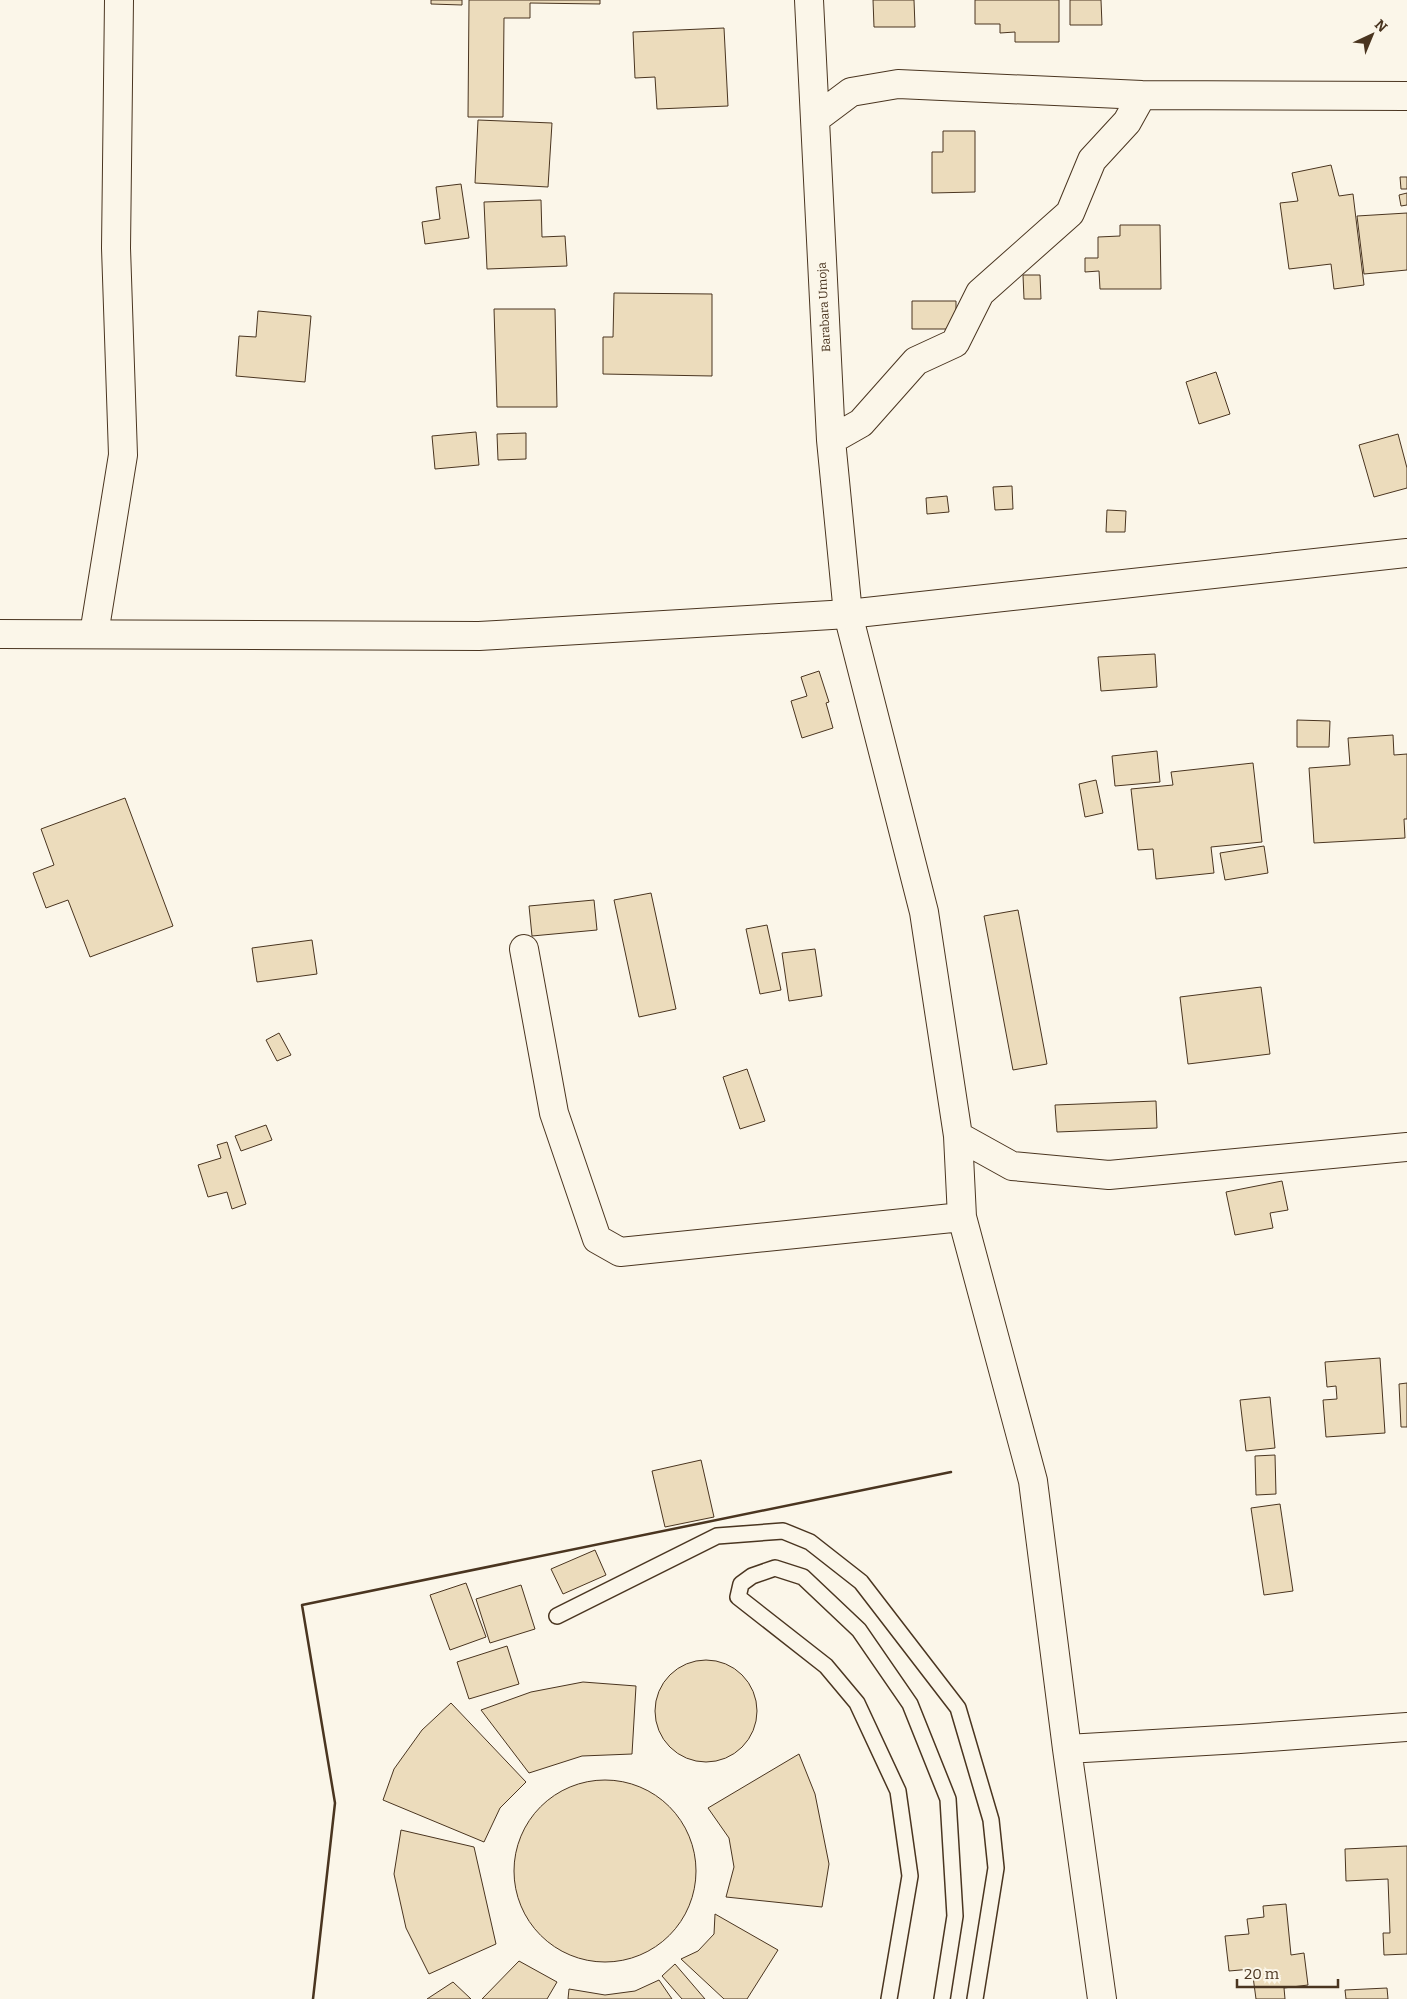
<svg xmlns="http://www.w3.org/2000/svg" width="1407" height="1999" font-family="Bitter,serif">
	<rect width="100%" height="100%" fill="#fbf6e9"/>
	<!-- building -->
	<path fill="#ecdcbc" stroke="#4a3520" d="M431 0H462V5L431 4Z
		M469 0H600V4L530 3V18H504L503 117H468Z
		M873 0H914L915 27H874Z
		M975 0H1059V42H1015V32L1000 33V24H975Z
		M1070 0H1101L1102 25H1070Z
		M724 28 728 106 657 109 655 77 635 78 633 32Z
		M478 120 552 123 548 187 475 183Z
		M943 131H975V192L932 193V152H943Z
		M1331 165 1339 196 1353 194 1364 285 1334 289 1331 264 1289 269 1280 203 1298 201 1292 173Z
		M1400 177H1407V189H1401Z
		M461 184 469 238 425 244 422 222 440 219 436 187Z
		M1407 193V205L1401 206 1399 195Z
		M541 200 542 237 565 236 567 266 487 269 484 202Z
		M1407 213V270L1364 274 1357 216Z
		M1120 225H1160L1161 289H1100L1099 271 1085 272V258H1098V237L1120 236Z
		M1023 275H1040L1041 299H1024Z
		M614 293 712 294V376L603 374V337H613Z
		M912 301H956V329H912Z
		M494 309H555L557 407H497Z
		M258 311 311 316 305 382 236 376 239 336 256 337Z
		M1216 372 1230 414 1199 424 1186 382Z
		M476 432 479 465 435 469 432 436Z
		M526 433V459L498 460 497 434Z
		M1398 434 1407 468V488L1374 497 1359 445Z
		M1012 486 1013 509 995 510 993 487Z
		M947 496 949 512 927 514 926 498Z
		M1107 510 1126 511 1125 532H1106Z
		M1155 654 1157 687 1101 691 1098 657Z
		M819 671 829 702 826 703 833 728 802 738 791 701 807 696 801 677Z
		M1297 720 1330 721 1329 747H1297Z
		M1393 735 1394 755 1407 754V819H1404L1405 838 1314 843 1309 768 1350 765 1348 738Z
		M1157 751 1160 782 1115 786 1112 756Z
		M1253 763 1262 842 1211 847 1214 873 1156 879 1153 849 1138 850 1131 789 1173 785 1171 772Z
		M1096 780 1103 813 1085 817 1079 784Z
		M125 798 173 926 90 957 68 900 46 908 33 873 54 865 41 829Z
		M1264 846 1268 873 1225 880 1220 853Z
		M651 893 676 1009 639 1017 614 900Z
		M594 900 597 930 532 936 529 906Z
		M1018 910 1047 1064 1013 1070 984 916Z
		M767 925 781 990 760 994 746 929Z
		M312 940 317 974 257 982 252 948Z
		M815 949 822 996 789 1001 782 953Z
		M1261 987 1270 1054 1188 1064 1180 997Z
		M279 1033 291 1055 277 1061 266 1040Z
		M747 1069 765 1121 740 1129 723 1077Z
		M1156 1101 1157 1128 1057 1132 1055 1105Z
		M266 1125 272 1140 241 1151 235 1136Z
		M227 1142 246 1204 232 1209 227 1192 208 1197 198 1165 221 1158 217 1145Z
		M1282 1181 1288 1210 1270 1213 1273 1228 1235 1235 1226 1192Z
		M1380 1358 1385 1433 1326 1437 1323 1400 1337 1399 1336 1386 1327 1387 1325 1362Z
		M1407 1383V1427H1401L1399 1384Z
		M1270 1397 1275 1448 1246 1451 1240 1400Z
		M1275 1455 1276 1494 1256 1495 1255 1456Z
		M701 1460 714 1517 665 1527 652 1471Z
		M1280 1504 1293 1591 1264 1595 1251 1508Z
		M595 1550 606 1575 563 1594 551 1569Z
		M466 1583 486 1637 450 1650 430 1595Z
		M521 1585 535 1629 490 1643 476 1599Z
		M507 1646 519 1684 469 1699 457 1662Z
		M655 1711a51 51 0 1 1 102 0a51 51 0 1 1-102 0Z
		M583 1682 636 1686 632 1754 582 1756 529 1773 481 1710 531 1692Z
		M451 1703 526 1782 500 1808 484 1842 383 1800 394 1769 422 1730Z
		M799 1754 815 1794 829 1864 822 1907 726 1897 734 1867 729 1838 708 1808Z
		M514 1871a91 91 0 1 1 182 0a91 91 0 1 1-182 0Z
		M401 1830 474 1847 496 1944 429 1974 406 1928 394 1874Z
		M1407 1846V1954L1384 1955 1383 1933H1390L1388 1879 1346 1881 1345 1849Z
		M1286 1904 1291 1955 1304 1953 1308 1985 1284 1988 1285 1999H1256L1252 1969 1229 1971 1225 1936 1249 1934 1247 1919 1264 1917 1263 1906Z
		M715 1914 778 1950 747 1999H724L681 1959 698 1951 714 1934Z
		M519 1961 557 1982 547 1999H482Z
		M675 1964 705 1999H682L662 1976Z
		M659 1980 672 1999H568L569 1989 605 1995 635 1991Z
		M453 1982 471 1999H427Z
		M1387 1988 1388 1999H1346L1345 1990Z"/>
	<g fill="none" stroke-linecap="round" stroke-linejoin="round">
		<defs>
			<path id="service" d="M557 1616 717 1536 783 1531 810 1542 861 1582 958 1708 991 1820 996 1868 975 1999
				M889 1999 910 1876 898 1791 857 1703 826 1666 738 1597 741 1584 752 1576 775 1568 803 1577 859 1630 910 1704 948 1799 955 1916 942 1999"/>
			<path id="minor" d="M809 0 831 440 848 614 924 912 958 1136 962 1217 1033 1481 1067 1749 1102 1999
				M815 119 851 92 898 84 1142 95 1407 96
				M831 440 861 423 916 361 955 343 980 293 1070 213 1092 160 1127 122 1142 95
				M94 634 123 455 116 248 119 0
				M524 949 554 1113 597 1239 620 1252 962 1217
				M958 1136 1012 1166 1109 1175 1407 1147
				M1067 1749 1240 1739 1407 1727"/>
			<path id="tertiary" d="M0 634 479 636 848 614 1407 553"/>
		</defs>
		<!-- service casing -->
		<use href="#service" stroke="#4a3520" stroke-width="18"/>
		<!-- minor casing -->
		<use href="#minor" stroke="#4a3520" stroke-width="30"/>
		<!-- tertiary casing -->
		<use href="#tertiary" stroke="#4a3520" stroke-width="30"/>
		<!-- service -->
		<use href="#service" stroke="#fbf6e9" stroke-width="15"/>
		<!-- minor -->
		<use href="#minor" stroke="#fbf6e9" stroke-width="28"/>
		<!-- tertiary -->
		<use href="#tertiary" stroke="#fbf6e9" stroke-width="28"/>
		<!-- wall -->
		<path stroke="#4a3520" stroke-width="2.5" d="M313 1999 335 1803 302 1605 951 1472"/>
	</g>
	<g text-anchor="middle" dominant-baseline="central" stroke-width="4" stroke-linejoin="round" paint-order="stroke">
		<!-- street labels -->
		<g font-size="12" fill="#4a3520" stroke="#fbf6e9">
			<text transform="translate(824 307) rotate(-93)">Barabara Umoja</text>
		</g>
	</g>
	<!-- north arrow -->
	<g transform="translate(1372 35) rotate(44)" stroke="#fbf6e9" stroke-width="4" paint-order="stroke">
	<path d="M0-4L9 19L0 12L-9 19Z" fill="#4a3520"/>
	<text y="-8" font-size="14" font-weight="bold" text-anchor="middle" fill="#4a3520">N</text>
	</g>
	<!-- scale -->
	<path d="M1237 1979v8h101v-8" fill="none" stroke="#4a3520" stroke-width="2.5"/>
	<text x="1244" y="1979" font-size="15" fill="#4a3520" stroke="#fbf6e9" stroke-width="4" paint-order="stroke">20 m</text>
</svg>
